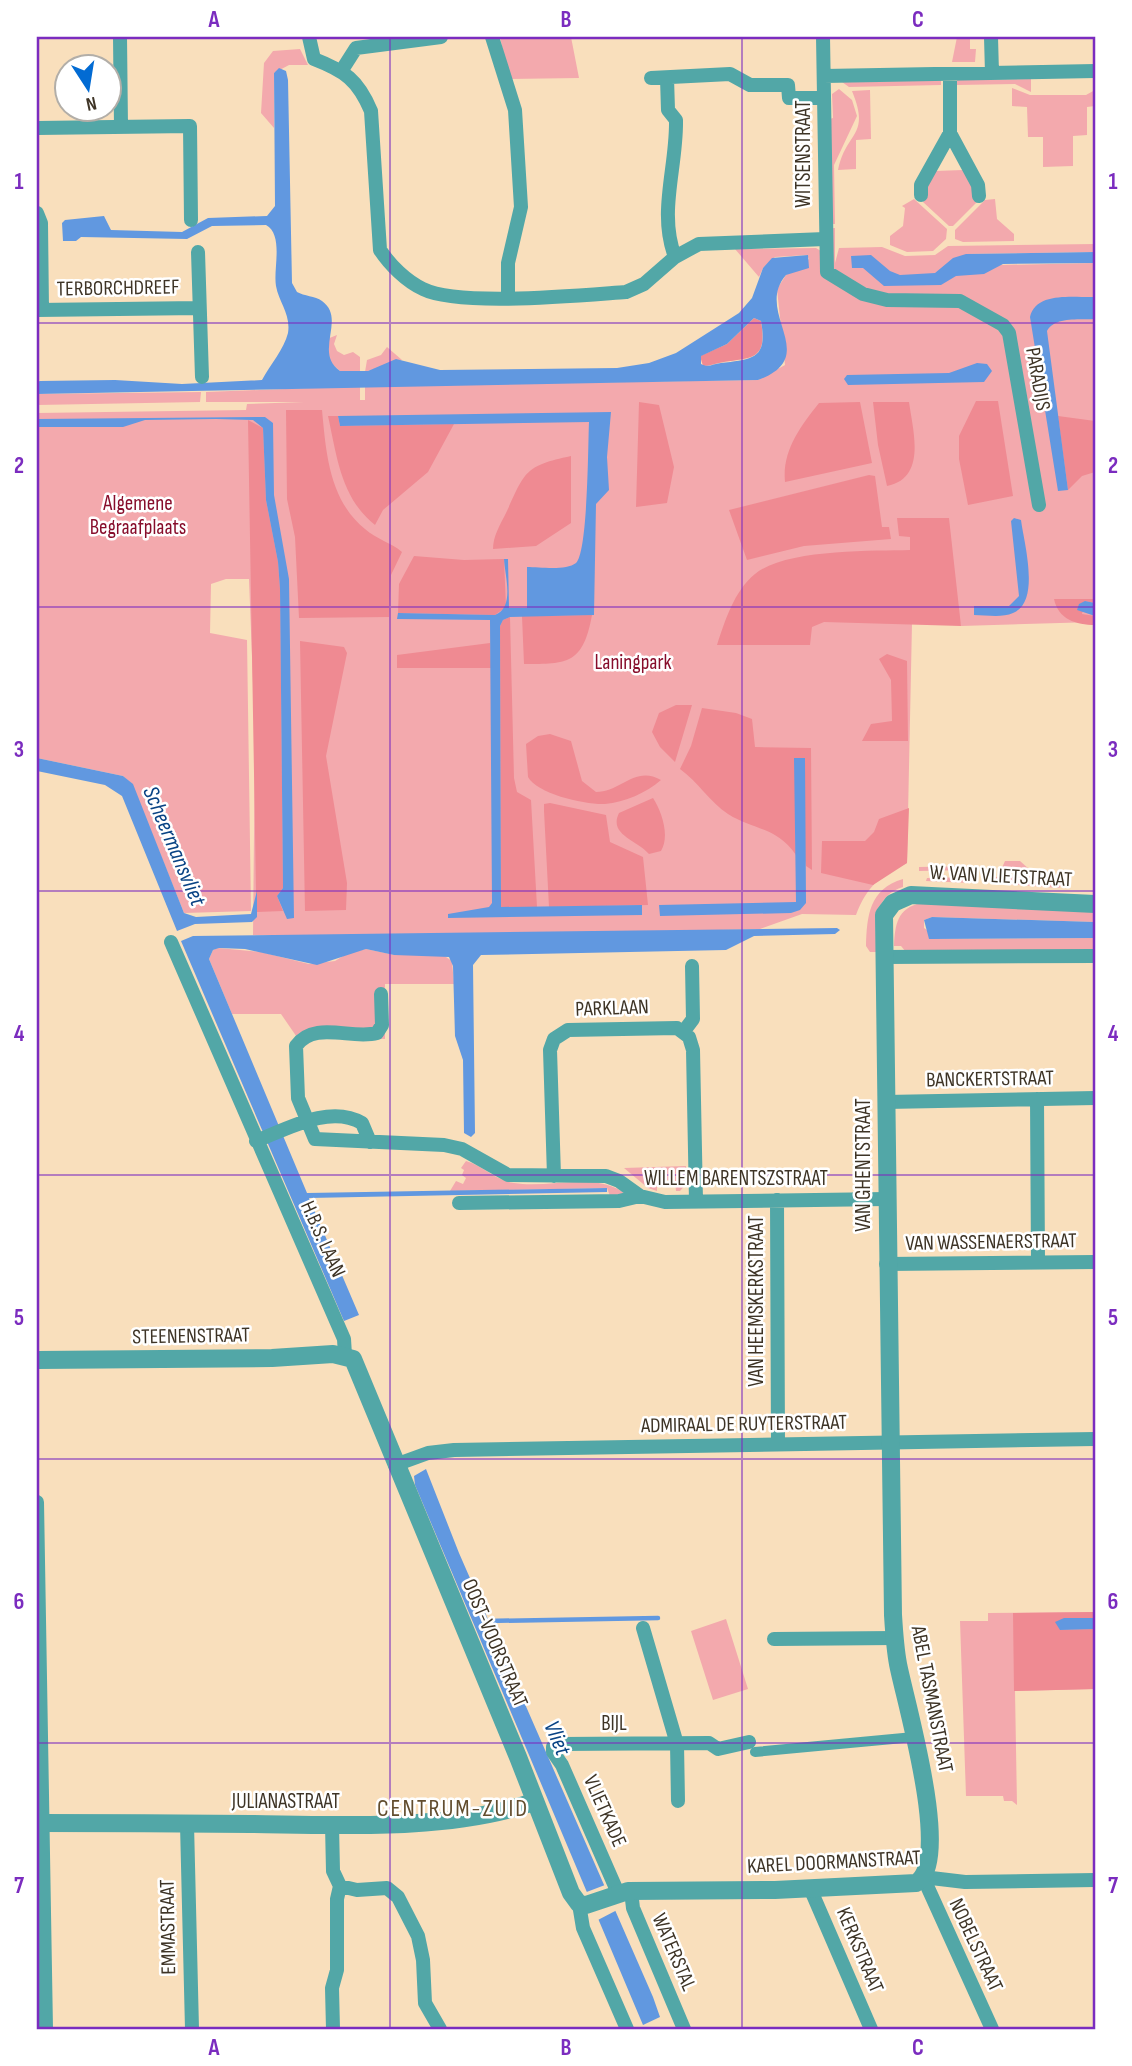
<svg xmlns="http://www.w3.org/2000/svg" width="1132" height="2066" font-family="'Sofia Sans Condensed',sans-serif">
	<rect width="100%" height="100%" fill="#f9dfbc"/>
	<!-- green -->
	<path fill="#f3a9ad" d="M500 37H571L579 78 509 79Z
		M957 37H970V49H976L975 62H952Z
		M300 49 308 65H289L274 73V128L261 113 264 63 273 51Z
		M1031 79V92L1015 84 957 85V80Z
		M941 80V85L849 87 842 82Z
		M1012 88 1030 95H1086L1095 90V106L1087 107V135L1073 136V166L1043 167V137H1028L1027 107 1012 106Z
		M839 89 852 100 857 116 834 165 835 224H831L830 119 833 118 832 94Z
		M870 90 871 139 856 140V169L838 170C846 131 871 137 852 91Z
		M963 170 973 185 977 202 953 226H949L923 202 927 198V183L935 171Z
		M914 199 947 229 946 239 933 251 907 252 890 245V236L903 226 905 208 902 206Z
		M995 199 997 219 1014 234V241L963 242 955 239V230L985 200Z
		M832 228H835V263L839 248 882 247 905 256 935 255 948 246 1095 244V252L966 254 998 265 1095 263V622L961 626 960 623H912L907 863C880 876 867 886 856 915L802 914 760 929 513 935H253L255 735 249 579H226L211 584 210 633 247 640 251 911 184 913 132 784 123 776 37 758V413L246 410 247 404 304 402H206V392L360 386V400H365V386L758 380 785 365 777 289 786 275 809 259 807 255 775 257 763 268 759 277 735 249 816 248 821 251Z
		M337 335 334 344 337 351 344 355 353 352 360 357V372L340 371 330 362 327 339Z
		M387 347 402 360 365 372 367 360 381 355Z
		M201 392 200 402 37 405V394Z
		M1005 861H1020L1029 869 1001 870Z
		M969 866V870L919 871V867Z
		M1063 876 1064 883 1059 888 992 883 996 877Z
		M971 877V883L926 881 927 878Z
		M903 879V887C872 897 876 925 876 952H870L866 946C867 916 869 889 903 879Z
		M921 903 1095 910V922L932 917 924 920V928L940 939 1095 938V950L906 952 901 946H894C895 925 897 908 921 903Z
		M218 948 261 952 309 964 335 961 348 953 366 949 395 955H443L452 961 454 984H385V1039L321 1036 303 1046 281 1014H232L209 959 213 950Z
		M466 1161C484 1166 494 1180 514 1183 551 1189 597 1170 627 1195L610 1196 607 1188 450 1191 456 1181 463 1184 466 1178 462 1175 464 1170 461 1168Z
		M686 1166V1184L680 1191H676L675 1180H657V1191L648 1188 624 1168Z
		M1095 1612V1689L1015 1691 1017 1805 1012 1801H1004L1003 1796H966L960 1621H988V1613Z
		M726 1619 748 1689 713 1700 691 1631Z"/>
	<!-- forest -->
	<path fill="#ef8a92" d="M754 318 761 321C768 362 751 357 719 363 713 364 709 366 703 366L700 356 727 344Z
		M976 401H998L1013 496 968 505 959 459V436Z
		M639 402 659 405 674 467 667 503 636 507Z
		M860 402 872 463 785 482C782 451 800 427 819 403Z
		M873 402H909C913 431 927 478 887 486L878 445Z
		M286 410H322C326 452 329 500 365 529 376 539 392 543 402 552L391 575 389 617 299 618 295 537 287 499Z
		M328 416H338L340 426 454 424 428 472 383 510 375 525C341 498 337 457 328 416Z
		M1058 416 1095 421V472L1082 476 1068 490Z
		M248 420 263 428 266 500 278 562 280 589 283 888 277 896 283 911 257 912 256 891Z
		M571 456V523L536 546 493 549C493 536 500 525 506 513 525 473 523 466 571 456Z
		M869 475 875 476 882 527H889L891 539 804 546 747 560 729 510Z
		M897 518H949L961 626 824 622 812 627 810 645H717C725 621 734 591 755 574 785 549 871 551 910 550V537L899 536Z
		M414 556 464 560 504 559 506 607 495 615 398 613 399 584Z
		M1054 599H1095V603L1085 601 1082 614 1095 616V625C1076 625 1058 619 1054 599Z
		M592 615C583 664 568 664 524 664L522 616Z
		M510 617 514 778 517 792 531 800 537 907 501 908 500 626 503 620Z
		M300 641 344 647 347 653 326 756 347 883 346 910 305 911Z
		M490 643 491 668H397V655Z
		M887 654 907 661 908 741H862L871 724 892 721 891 680 879 659Z
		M676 705H692L675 762 660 747 652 732 659 713Z
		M702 708 736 713 752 719 755 747 811 748 812 870 806 866 795 807 796 855C776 826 755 831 728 814 710 802 698 782 680 769L691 746Z
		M550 734 571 741 582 781 596 792C621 792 635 765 661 780 646 793 625 802 605 804 586 805 537 794 528 777L526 744 538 736Z
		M653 798C662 812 670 836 661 851L649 854C638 840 608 835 619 813Z
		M550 803 606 815 610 842 643 857 648 905 549 907 544 811V804Z
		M909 808 907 863 873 885 821 873 822 841H865L874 832 879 819Z
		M1095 1612V1618L1062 1619 1060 1630 1095 1629V1689L1014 1691 1013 1613Z"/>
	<!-- water -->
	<path fill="#6198e0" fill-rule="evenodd" d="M279 68 286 71 288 80 292 283 297 292C304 296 315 296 322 301 347 319 313 352 340 371H368L396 359 440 370 617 368 649 363 676 353 739 313 752 298 763 268 772 258 808 255 809 268 786 275C753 313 823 356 758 380L37 394V382L40 381 115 380 182 384 262 380C270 365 284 349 288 333 291 314 279 303 276 286 273 269 284 235 266 225L212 226 187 239 81 237 76 241H63L62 223 65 220 104 216 111 230 182 232 208 218 267 216 275 206 274 73ZM754 318 761 321C768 359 753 359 721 363 713 364 708 368 701 364V356L727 344Z
		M1095 252V263L1003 264 984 274 956 276 941 285 884 286 863 268H852L851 256 871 255 890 271 900 275 935 273 953 258 966 254Z
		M1095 297V319C1080 320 1055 316 1047 331L1068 490 1058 491 1030 317C1036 291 1075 298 1095 297Z
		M977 363 987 364 992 371 984 382 848 385 844 379 847 375 949 373Z
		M611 412 607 457 609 490 596 504 594 615 510 617 503 620 500 626 501 907 642 905V915L448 918V914L489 907 492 903 490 620 397 619 398 613 495 615C515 607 505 577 504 559H508L509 608H527V567C540 567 566 571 576 563 588 552 588 444 589 422L340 426 338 416Z
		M265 417 273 423 274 495 289 579 294 918 287 919 277 896 283 888 280 589 278 562 266 500 263 428 253 420 216 419 145 420 123 427H37V419Z
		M1014 518 1021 520C1024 543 1041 602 1013 613 1002 618 986 615 974 615V606H1009L1019 596 1011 521Z
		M1085 601 1095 603V616L1077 610 1079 604Z
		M37 758 123 776 133 784 184 913 196 917 251 914 257 891V917L252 922 195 924 177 931 122 796 105 785 37 771Z
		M794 758H805L806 903 800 910 791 913 660 916 659 905 796 902Z
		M932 917 1095 922V938L929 939 924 920Z
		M837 928 840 930 835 934 754 936 726 950 481 955 473 965 475 1133 471 1137 464 1133 463 1060 455 1036 453 966 449 957 394 955 366 949 317 965 245 949 219 948 213 950 209 959 307 1193 607 1188V1192L309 1198 359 1315 344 1321 181 941 193 936Z
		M426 1469 459 1553 653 1997 660 2017 643 2025 415 1485 414 1476Z
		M1064 1618H1095V1629L1060 1630 1055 1622Z"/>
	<!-- pier -->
	<path fill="#f9dfbc" d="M605 1885 619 1909 596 1921 584 1893Z"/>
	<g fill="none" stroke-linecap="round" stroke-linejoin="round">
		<!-- stream -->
		<path stroke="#6198e0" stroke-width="4.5" d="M487 1621 658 1618"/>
		<!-- pedestrian -->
		<path stroke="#52a7a7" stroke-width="10" d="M755 1752 914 1737"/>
		<!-- minor -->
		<path stroke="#52a7a7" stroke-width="14" d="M120 37 121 127
			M309 37 314 59C345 71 358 80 371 111L380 250C390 265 406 281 423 289 459 307 583 295 626 292L644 284 675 257 699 244 825 239
			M492 37 515 110 521 207 508 263V297
			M823 37 827 272 863 294 887 300 960 301 1003 325 1009 333 1039 505
			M991 37 992 73
			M342 70 356 48 441 37
			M950 74V133
			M824 76 1095 71
			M651 78 730 74 750 85H788L789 98H824
			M667 78 668 110 676 120C677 167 658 212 675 257
			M37 128 190 126 191 220
			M921 195V185L950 133 978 185 979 196
			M37 213 41 223 42 309
			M198 252 202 377
			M37 310 199 308
			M171 942 344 1339 345 1355
			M884 957 1095 956
			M381 994 382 1025 377 1033C352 1040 314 1020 296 1046L298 1098 315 1139 444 1145 462 1149 508 1175 606 1176 619 1181 640 1196
			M684 1031 693 1019 692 966
			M1037 1099 1038 1262
			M886 1102 1095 1098
			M256 1141C287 1129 330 1104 362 1123L370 1142
			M554 1176 550 1050 554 1039 568 1030 677 1028 689 1037 693 1050 696 1201
			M777 1200 778 1444
			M459 1203 619 1201 640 1196 665 1202 886 1199
			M886 1264 1095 1262
			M395 1465 428 1453 454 1450 1095 1439
			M37 1502 46 2029
			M643 1628 677 1744 678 1801
			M774 1639 895 1638
			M187 1824 192 2029
			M332 1825 333 1871 340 1886 337 1899V1970L332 1988 333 2029
			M923 1877 965 1882 1095 1880
			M923 1877 992 2029
			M340 1886 357 1890 387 1888 398 1897 418 1936 423 1960 425 2003 440 2029
			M810 1888 871 2029
			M631 1891 633 1908 684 2029
			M618 1893 562 1765 553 1752V1747L561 1744 709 1743 718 1749 749 1742
			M579 1904 583 1928 627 2029"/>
		<!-- tertiary -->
		<path stroke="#52a7a7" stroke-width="18" d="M37 1360 272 1358 333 1354 353 1359 518 1757 571 1893 579 1904 586 1905 628 1891 775 1890 916 1883C953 1861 905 1701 898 1664 895 1648 894 1631 893 1615L884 915 893 903 911 895 1095 904
			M37 1823C108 1823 180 1823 251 1824 337 1825 453 1831 533 1802"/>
	</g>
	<!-- grid -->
	<path fill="none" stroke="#7b2cbf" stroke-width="2" stroke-opacity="0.55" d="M390 37V2029M742 37V2029M37 323H1095M37 607H1095M37 891H1095M37 1175H1095M37 1459H1095M37 1743H1095"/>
	<g text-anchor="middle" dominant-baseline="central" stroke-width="5" stroke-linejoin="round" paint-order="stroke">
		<!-- street labels -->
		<g font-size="21" fill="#3e3426" stroke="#fff">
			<text transform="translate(803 154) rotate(-90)">WITSENSTRAAT</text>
			<text transform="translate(118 288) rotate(-1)">TERBORCHDREEF</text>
			<text transform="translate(1038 379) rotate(80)">PARADIJS</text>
			<text transform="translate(1001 876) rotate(3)">W. VAN VLIETSTRAAT</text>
			<text transform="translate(612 1008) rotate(-2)">PARKLAAN</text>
			<text transform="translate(990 1079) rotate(-1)">BANCKERTSTRAAT</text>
			<text transform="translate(863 1165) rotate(-90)">VAN GHENTSTRAAT</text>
			<text x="736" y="1178">WILLEM BARENTSZSTRAAT</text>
			<text transform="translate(323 1239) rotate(66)">H.B.S. LAAN</text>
			<text transform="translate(991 1242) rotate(-1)">VAN WASSENAERSTRAAT</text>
			<text transform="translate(756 1301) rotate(-90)">VAN HEEMSKERKSTRAAT</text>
			<text transform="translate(191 1336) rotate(-1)">STEENENSTRAAT</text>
			<text transform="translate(744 1424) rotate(-1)">ADMIRAAL DE RUYTERSTRAAT</text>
			<text transform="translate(495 1643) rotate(67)">OOST-VOORSTRAAT</text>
			<text transform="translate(932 1699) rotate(79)">ABEL TASMANSTRAAT</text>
			<text x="614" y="1723">BIJL</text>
			<text x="286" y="1801">JULIANASTRAAT</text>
			<text transform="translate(605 1811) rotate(66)">VLIETKADE</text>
			<text transform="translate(834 1862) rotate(-3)">KAREL DOORMANSTRAAT</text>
			<text transform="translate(168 1927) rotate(-91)">EMMASTRAAT</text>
			<text transform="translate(976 1945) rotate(65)">NOBELSTRAAT</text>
			<text transform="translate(860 1950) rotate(67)">KERKSTRAAT</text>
			<text transform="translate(674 1952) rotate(67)">WATERSTAL</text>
		</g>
		<!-- park labels -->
		<g font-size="21" fill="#870d2b" stroke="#fff">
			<text x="138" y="503">Algemene<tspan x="138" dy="24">Begraafplaats</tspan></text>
			<text x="633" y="662">Laningpark</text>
		</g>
		<!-- water labels -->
		<g font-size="23" font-style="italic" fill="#094384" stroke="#fff">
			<text transform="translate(174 846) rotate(67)">Scheermansvliet</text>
			<text transform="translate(557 1738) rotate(67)">Vliet</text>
		</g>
		<!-- quarter labels -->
		<g font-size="24" letter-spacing="2" fill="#624d2e" stroke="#fff">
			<text x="453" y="1808">CENTRUM-ZUID</text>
		</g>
	</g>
	<!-- border -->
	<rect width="1132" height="2066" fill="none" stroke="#ffffff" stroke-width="77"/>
	<!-- north arrow -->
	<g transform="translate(88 88) rotate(168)"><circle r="33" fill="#ffffff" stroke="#b2aea8" stroke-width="2"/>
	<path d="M0-5L12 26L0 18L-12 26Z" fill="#026bd3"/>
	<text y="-10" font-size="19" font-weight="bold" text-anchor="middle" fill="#3e3426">N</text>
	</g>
	<rect x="38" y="38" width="1056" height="1990" fill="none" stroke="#7b2cbf" stroke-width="2.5"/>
	<g font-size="23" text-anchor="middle" font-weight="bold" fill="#7b2cbf">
		<text x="214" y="27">A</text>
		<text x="566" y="27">B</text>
		<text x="918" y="27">C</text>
		<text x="19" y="189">1</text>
		<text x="1113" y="189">1</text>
		<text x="19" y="473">2</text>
		<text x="1113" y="473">2</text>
		<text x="19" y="757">3</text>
		<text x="1113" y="757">3</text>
		<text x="19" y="1041">4</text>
		<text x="1113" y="1041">4</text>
		<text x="19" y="1325">5</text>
		<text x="1113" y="1325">5</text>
		<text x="19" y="1609">6</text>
		<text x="1113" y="1609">6</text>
		<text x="19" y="1893">7</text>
		<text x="1113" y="1893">7</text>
		<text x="214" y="2055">A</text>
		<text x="566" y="2055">B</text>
		<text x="918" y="2055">C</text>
	</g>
</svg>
